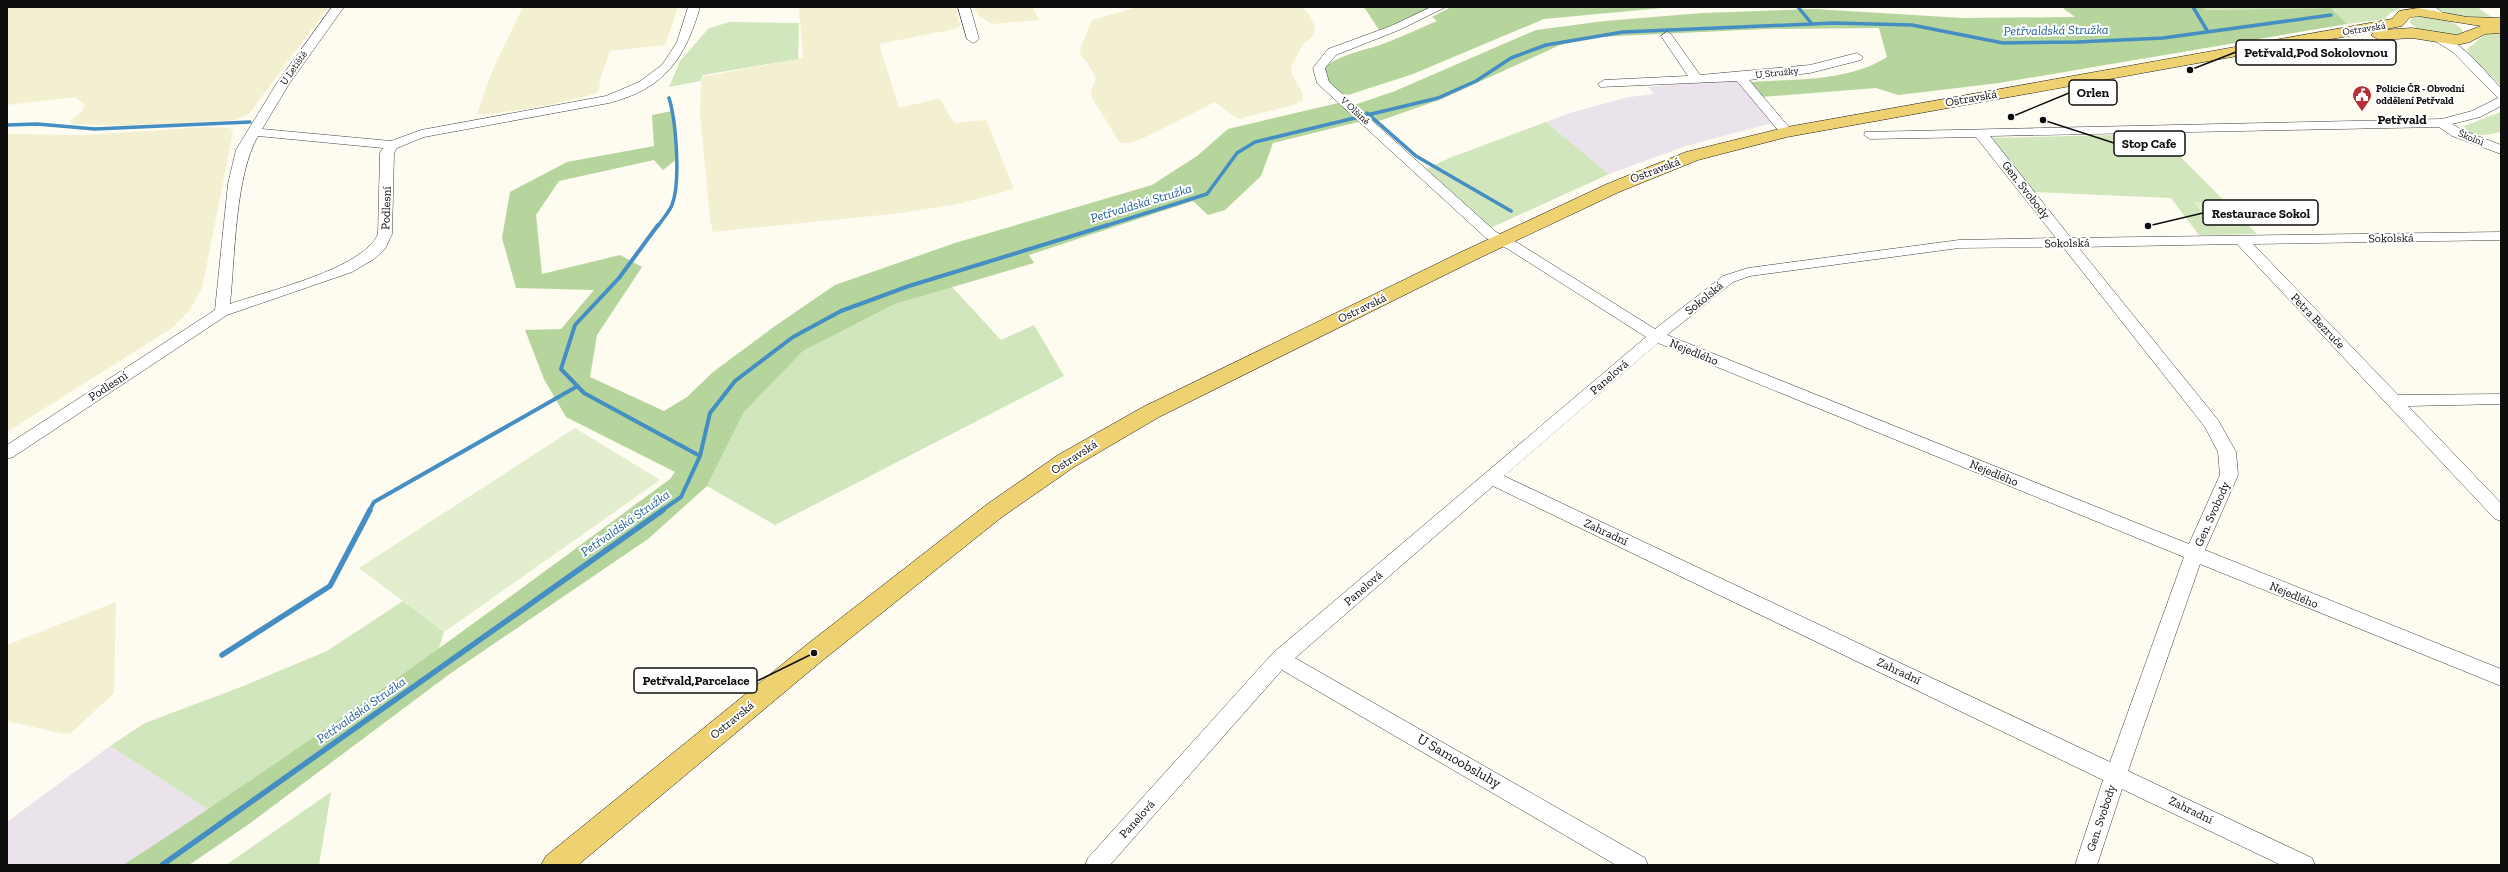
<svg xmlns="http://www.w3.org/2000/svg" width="2508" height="872" font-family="'Zilla Slab',serif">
	<rect width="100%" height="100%" fill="#fefbf0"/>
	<!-- industrial -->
	<path fill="#ebe3ec" d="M1731 79 1744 85 1772 123 1686 146 1609 174 1546 122 1573 112 1629 97 1654 94 1648 87Z
		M110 746 209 810 123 865H7V822Z"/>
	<!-- farmland -->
	<path fill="#f2f0d1" d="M7 7H328L249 114 235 120 142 126 72 124 70 121 82 112 85 105 75 97 7 105Z
		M523 7H678L665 45 610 51 600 79 599 90 595 94 545 106 492 114H477L493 69Z
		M799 7H956L960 26 955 29 879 44 899 108 937 99H940L954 123 986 120 1014 189 958 204 902 213 713 232 710 220 700 113 701 77 803 58Z
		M974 7H1032L1039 20 992 24 979 16Z
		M1138 7H1301L1309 14 1315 27 1313 35 1302 46 1291 67V72L1303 94V100L1294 105 1238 119 1216 103H1213L1148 136 1130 143H1120L1092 98 1091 91 1096 78 1087 62 1081 56 1080 49 1092 20Z
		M206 127 230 128 233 132 202 288 190 310 172 328 7 432V134L87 135Z
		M116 602 114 693 71 733 64 734 7 721V645Z"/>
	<!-- green -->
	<path fill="#d1e6bc" d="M2206 7H2403L2390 13 2385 19 2347 24 2331 8 2204 10Z
		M2432 7H2477L2493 18 2455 16Z
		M2415 17C2429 16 2457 18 2464 33L2458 37 2419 30 2410 23V20Z
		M730 22 799 23 798 59 703 75 700 81 669 87 680 61 709 28Z
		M2486 34H2501V86L2470 55 2467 49Z
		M2501 112V132C2487 135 2477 137 2464 131V126Z
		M1546 122 1609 174 1488 229 1424 170 1452 157Z
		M2158 134 2257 234 2199 235 2171 198 2033 192 1989 138Z
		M952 287 1001 340 1034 325 1064 376 775 525 707 486 744 412 803 351 895 304Z
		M403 601 444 632 438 651 209 810 110 746 145 723 241 687 327 651Z
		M331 792 319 865H226Z"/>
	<!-- forest -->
	<path fill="#b5d59c" d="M1364 7H1441L1379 30Z
		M1451 7H1673L1544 19 1413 74 1348 95 1334 92 1325 81 1323 68C1342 54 1358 52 1380 45 1399 38 1418 29 1437 21L1432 17Z
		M2023 7H2206L2204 10 2331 8 2347 24 1999 83 1898 95 1876 88 1761 97 1749 82C1795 79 1847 82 1887 57L1879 28 1764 29 1598 37 1560 45 1442 99 1382 120 1373 122 1354 105 1395 91 1536 30 1605 21 1702 13 1814 9 1963 18 2075 17 2063 8Z
		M1338 103 1362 121 1273 143 1261 176 1225 210 1208 215 1193 201 1029 255 1034 263 895 304 803 351 744 412 707 486 648 539 451 673 249 824 189 865H123C311 744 490 612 670 479L675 472 566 417 544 379 525 330 561 329 594 290 516 288 502 238 510 192 567 162 654 146 652 115 672 111 678 158 663 170 654 160 559 181 536 215 542 274 620 255 642 267 597 335 590 377 664 411 687 397 713 372 775 326 835 285 955 243 1152 185 1197 156 1228 129Z"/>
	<!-- pitch -->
	<path fill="#e2eecd" d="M2193 202H2216L2240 227H2215Z
		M575 428 660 480 444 632 359 568Z"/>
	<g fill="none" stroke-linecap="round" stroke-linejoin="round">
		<!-- stream-far2 -->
		<path stroke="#458ec3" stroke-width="3.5" d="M1798 7 1812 24
			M2193 7 2208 32
			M1367 113 1416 156 1511 211
			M7 125 37 124 95 129 250 122
			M658 226C662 220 669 212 672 205 681 182 676 121 669 98
			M1105 226 1207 194 1237 153 1255 142 1438 98 1476 81 1511 58 1546 45 1623 32 1834 23 1912 25 2003 43 2077 42 2163 38 2331 15"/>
		<!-- stream-far1 -->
		<path stroke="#458ec3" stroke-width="4" d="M658 225 619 278 575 325 561 369 584 393 700 456
			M369 511 374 502 576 387
			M661 511 681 497 700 456 710 413 735 381 793 337 841 311 909 286 1108 225"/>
		<!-- stream -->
		<path stroke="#458ec3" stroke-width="5.5" d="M222 655 330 586 370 510
			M162 865 663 510"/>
		<defs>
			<path id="minor" d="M332 7H344L289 84 262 129 391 141 421 130 606 96 639 82 662 65 677 42 688 7H700C685 59 664 89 609 103L424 137 397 148 394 153 392 234 385 249 374 259 352 272 227 315 13 457 7 459V445L215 310 228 184 236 150 277 83ZM258 136 383 148 380 153 378 234C363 269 267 291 230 304 235 257 235 175 258 136Z
				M958 7H970L979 39 977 41 973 43 967 39Z
				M1431 7H1446L1399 30 1336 55 1325 68 1329 82 1496 232 1518 243 1655 329 1723 276 1748 268 1959 240 2056 238 1976 137 1870 139 1864 135 1865 132 2442 119 2472 111 2498 98 2453 52 2430 38 2432 36C2453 30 2487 74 2501 88V106L2480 117 2452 124 2462 130 2501 145V154L2452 136 2439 127 1990 136 2071 238 2501 232V240L2253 244 2398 395 2501 394V404L2408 406 2501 503V521L2495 519 2237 244 2078 247 2218 420 2236 452 2238 475 2205 550 2501 669V686L2200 564 2128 771 2312 858 2315 865H2281L2122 789 2097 865H2075L2103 780 1493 486 1295 658 1645 858 1648 865H1616L1282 670 1110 865H1085L1088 858 1273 653 1646 337 1508 249 1486 238 1317 83 1313 68 1328 49 1391 26ZM2063 247 2205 427 2218 452 2220 475 2189 544 1667 335 1733 282 1750 276 1959 248ZM1658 343 2184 557 2110 762 1504 476Z
				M1667 32 1671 34 1700 75 1810 65 1857 53 1863 57 1861 60 1810 73 1749 80 1793 132 1787 136 1782 135 1737 81 1600 87 1598 84 1604 80 1688 76 1661 36Z"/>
			<path id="tertiary" d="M2417 7H2435L2446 15 2444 18H2434Z"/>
			<path id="primary" d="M2418 8 2467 17 2501 18V33L2485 34 2470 42 2457 45 2412 38 2379 40 2371 35 2376 31 1787 137 1698 160 1619 192 1473 261 1159 417 1074 467 1002 517 823 660 578 865H541L546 856 805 646 986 505 1058 455 1143 407 1459 253 1607 184 1686 152 1787 127 2392 19 2399 11ZM2418 16 2481 26 2457 35 2412 28 2381 30 2402 26 2409 18Z"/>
		</defs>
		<!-- minor casing -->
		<use href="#minor" stroke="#414141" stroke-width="1"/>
		<!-- tertiary casing -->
		<use href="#tertiary" stroke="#414141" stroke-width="1"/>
		<!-- primary casing -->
		<use href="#primary" stroke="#1f1f1f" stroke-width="1"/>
		<!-- minor -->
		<use href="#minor" fill="#fff" fill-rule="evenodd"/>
		<!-- tertiary -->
		<use href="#tertiary" fill="#fff" fill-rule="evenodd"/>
		<!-- primary -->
		<use href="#primary" fill="#eed170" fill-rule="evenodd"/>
	</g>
	<!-- icons -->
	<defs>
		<symbol id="civic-pin" viewBox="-11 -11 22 30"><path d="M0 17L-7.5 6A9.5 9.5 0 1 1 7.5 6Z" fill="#b33034" stroke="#fff"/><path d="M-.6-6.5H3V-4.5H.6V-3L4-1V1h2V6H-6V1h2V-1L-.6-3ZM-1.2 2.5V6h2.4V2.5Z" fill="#fff"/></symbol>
	</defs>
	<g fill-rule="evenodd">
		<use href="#civic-pin" x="2351" y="84" width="22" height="30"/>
	</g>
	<g text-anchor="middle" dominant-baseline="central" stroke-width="4" stroke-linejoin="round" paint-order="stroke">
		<!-- far-street labels -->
		<g font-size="10" fill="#0e0e0e" stroke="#fff">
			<text transform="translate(2364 29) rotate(-9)">Ostravská</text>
			<text transform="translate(294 68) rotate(-55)">U Letiště</text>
			<text transform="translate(1777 73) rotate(-6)">U Stružky</text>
			<text transform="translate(1355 111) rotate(42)">V Olšině</text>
			<text transform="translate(2471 138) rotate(22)">Školní</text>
		</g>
		<!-- far-poi labels -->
		<g font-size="10" font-weight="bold" fill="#0e0e0e" stroke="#fff" text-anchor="start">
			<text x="2376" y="89">Policie ČR - Obvodní<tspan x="2376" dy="12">oddělení Petřvald</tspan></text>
		</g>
		<!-- street labels -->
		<g font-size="12" fill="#0e0e0e" stroke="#fff">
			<text transform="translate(1971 98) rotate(-10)">Ostravská</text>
			<text transform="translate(1655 170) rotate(-21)">Ostravská</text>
			<text transform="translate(2026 190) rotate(52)">Gen. Svobody</text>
			<text transform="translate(386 208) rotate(-88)">Podlesní</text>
			<text transform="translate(2391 238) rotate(-1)">Sokolská</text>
			<text transform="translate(2067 243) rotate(-1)">Sokolská</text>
			<text transform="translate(1704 298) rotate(-39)">Sokolská</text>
			<text transform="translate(1362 308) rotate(-26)">Ostravská</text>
			<text transform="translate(2318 321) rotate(46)">Petra Bezruče</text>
			<text transform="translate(1694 352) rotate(22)">Nejedlého</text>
			<text transform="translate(1609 377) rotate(-41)">Panelová</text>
			<text transform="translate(108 386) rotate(-33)">Podlesní</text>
			<text transform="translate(1074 457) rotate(-33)">Ostravská</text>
			<text transform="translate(1994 473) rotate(22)">Nejedlého</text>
			<text transform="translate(2212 514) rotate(-66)">Gen. Svobody</text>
			<text transform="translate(1606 532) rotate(25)">Zahradní</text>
			<text transform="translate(1363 588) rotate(-41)">Panelová</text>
			<text transform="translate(2294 595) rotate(22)">Nejedlého</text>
			<text transform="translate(1899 671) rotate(25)">Zahradní</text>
			<text transform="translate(732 720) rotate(-39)">Ostravská</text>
			<text transform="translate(2191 810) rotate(26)">Zahradní</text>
			<text transform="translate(2101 818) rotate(-72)">Gen. Svobody</text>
			<text transform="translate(1137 819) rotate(-48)">Panelová</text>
		</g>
		<!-- water labels -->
		<g font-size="13" font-style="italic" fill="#216196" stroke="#fff">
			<text transform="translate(2056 30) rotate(-1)">Petřvaldská Stružka</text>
			<text transform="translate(1141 203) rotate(-17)">Petřvaldská Stružka</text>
			<text transform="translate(625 523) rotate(-35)">Petřvaldská Stružka</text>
			<text transform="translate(361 710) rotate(-35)">Petřvaldská Stružka</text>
		</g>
		<!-- far-district labels -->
		<g font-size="13" font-weight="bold" fill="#0e0e0e" stroke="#fff">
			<text x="2402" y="119">Petřvald</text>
		</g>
		<!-- near-street labels -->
		<g font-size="14" fill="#0e0e0e" stroke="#fff">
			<text transform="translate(1459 761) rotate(30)">U Samoobsluhy</text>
		</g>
	</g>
	<!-- callouts -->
	<path fill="none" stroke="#0e0e0e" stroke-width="1.5" d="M2190 70L2236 52M2011 117L2069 93M2043 120L2114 143M2148 226L2203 213M814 653L757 681"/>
	<g fill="#0e0e0e" stroke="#fff" stroke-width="1.5">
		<circle cx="2190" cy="70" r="4"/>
		<circle cx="2011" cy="117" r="4"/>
		<circle cx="2043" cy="120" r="4"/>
		<circle cx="2148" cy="226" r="4"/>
		<circle cx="814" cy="653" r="4"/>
	</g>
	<g fill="#fff" stroke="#0e0e0e" stroke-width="1.5">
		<rect x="2236" y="40" width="160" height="25" rx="4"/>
		<rect x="2069" y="80" width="48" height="25" rx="4"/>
		<rect x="2114" y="131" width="71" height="25" rx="4"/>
		<rect x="2203" y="200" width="115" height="25" rx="4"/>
		<rect x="634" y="668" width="123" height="25" rx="4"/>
	</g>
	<g font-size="13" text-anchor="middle" font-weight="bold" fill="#0e0e0e">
		<text x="2316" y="57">Petřvald,Pod Sokolovnou</text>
		<text x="2093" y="97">Orlen</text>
		<text x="2149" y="148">Stop Cafe</text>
		<text x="2261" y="218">Restaurace Sokol</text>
		<text x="696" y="685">Petřvald,Parcelace</text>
	</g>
	<!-- border -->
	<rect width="2508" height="872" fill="none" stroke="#0e0e0e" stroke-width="16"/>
</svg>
